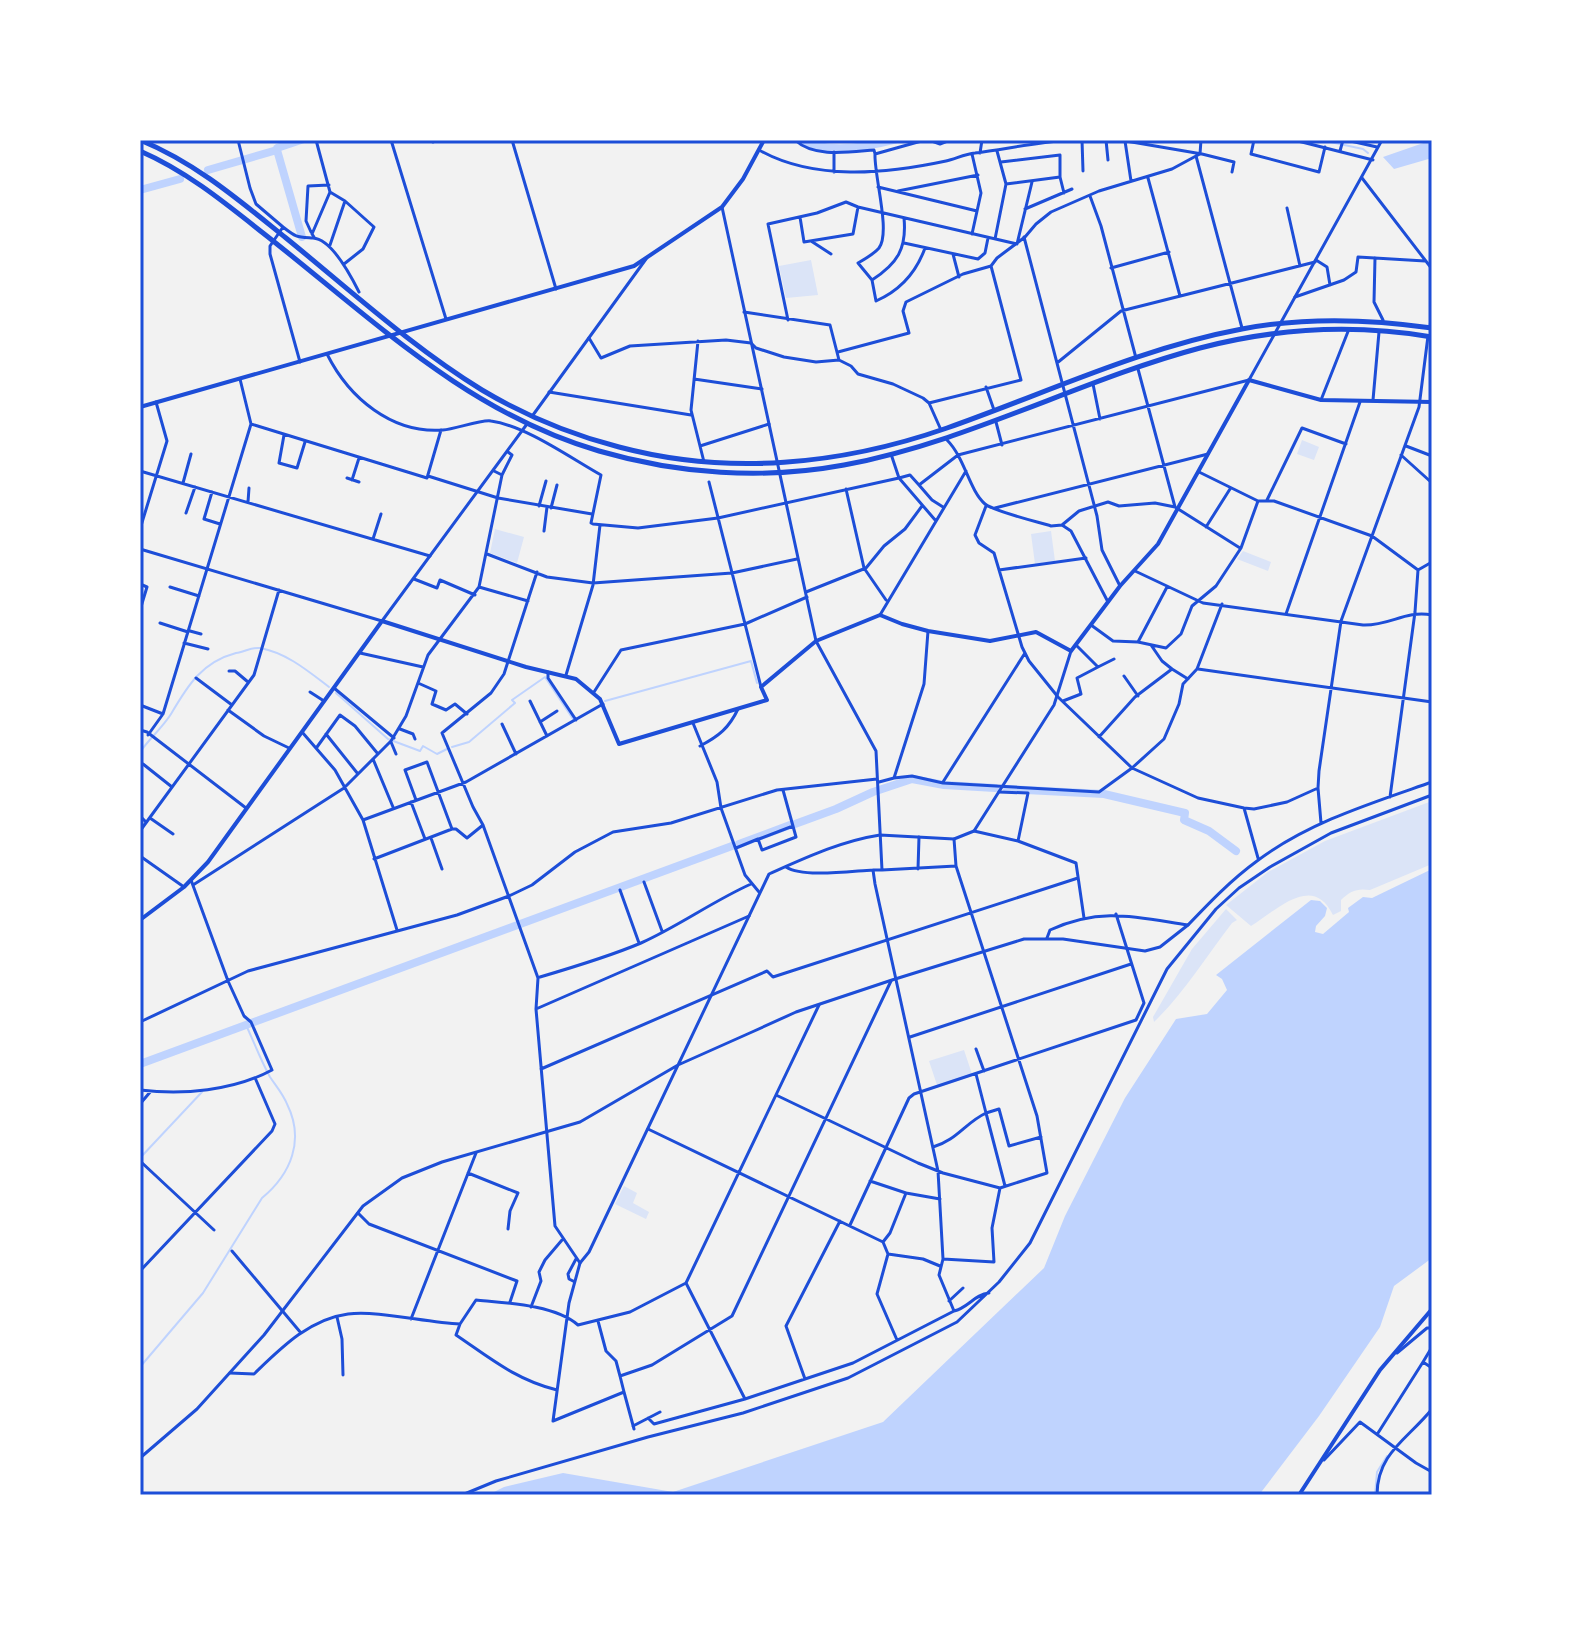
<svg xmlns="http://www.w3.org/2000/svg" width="1572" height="1635" font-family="Literata,serif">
	<rect width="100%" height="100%" fill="#f2f2f2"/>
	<!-- green -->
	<path fill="#dbe4f7" d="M811 260 818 295 786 298 779 266Z
		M1302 440 1319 447 1314 460 1297 454Z
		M495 529 524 537 517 563 490 553Z
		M1051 531 1055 561 1035 564 1031 534Z
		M1243 551 1271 562 1268 571 1237 559Z
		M1432 801V864L1370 890C1357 888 1350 891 1341 900V911L1333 915C1313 873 1278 909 1251 926L1226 905 1268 872 1325 841Z
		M1226 909 1237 920 1232 923C1206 957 1184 993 1154 1022L1153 1017 1192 949Z
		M964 1050 972 1074 937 1085 929 1061Z
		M624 1186 637 1193 633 1203 649 1212 646 1219 615 1204Z"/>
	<!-- water -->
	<path fill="#bfd3fe" d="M1432 140V158L1394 169 1383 157Z
		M1432 869V1258L1394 1286 1380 1327 1319 1416 1259 1495H488L504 1487 563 1473 673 1492 883 1422 1044 1268 1065 1216 1125 1098 1176 1019 1207 1014 1227 990 1222 979 1216 975 1311 900 1320 901 1327 908 1325 916 1316 926 1315 932 1323 934 1349 912 1348 908 1363 897 1372 898Z"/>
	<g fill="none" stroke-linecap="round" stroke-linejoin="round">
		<!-- stream -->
		<path stroke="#bfd3fe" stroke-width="2" d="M1321 140 1363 149 1368 153
			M336 693 388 739 420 751 423 746 437 754 447 749
			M605 701 751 661 757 683
			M452 747 469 742 515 703 512 700 545 677 573 719
			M140 752C149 739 163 727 171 714 188 685 202 662 236 653 244 652 252 647 260 648 287 653 308 671 329 687
			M140 1158 202 1092
			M140 1367 203 1293 262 1198C291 1174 305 1140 287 1104 283 1094 276 1086 270 1077 261 1061 254 1042 246 1025
			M1375 1495 1377 1472 1387 1456"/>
		<!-- river -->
		<path stroke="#bfd3fe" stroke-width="8" d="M802 140C827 154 867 147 894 140
			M277 150 302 237
			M208 170 277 150V148L301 140
			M140 190 180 179
			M1007 789 1104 794 1185 813 1184 820 1209 831 1236 851
			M795 824 836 809 873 792 912 779 944 785 995 788
			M739 844 790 825
			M140 1064 732 846"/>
		<!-- minor -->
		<path stroke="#1d4ed8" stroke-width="3" d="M238 140 250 188 256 204 283 227 270 246V254L300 362
			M391 140 446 319
			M433 140V142
			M512 140 556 289
			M795 140C814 158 849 152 874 150L875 154
			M925 140 875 154C874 176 891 232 879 248 874 254 865 259 858 263L872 280 876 301C901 290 916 273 925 248
			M929 140 940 144 950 140
			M1082 140 1083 171
			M1106 140 1108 160
			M1120 140 1202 154 1234 162 1232 172
			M1201 140 1200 154 1196 156 1242 328
			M1254 140 1251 154 1319 172 1325 147
			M1294 140 1373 160
			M1346 140 1377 147
			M159 141 161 140
			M1125 141 1131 181
			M759 150C814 181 885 174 946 161 955 159 965 154 975 153 1005 149 1035 143 1067 140
			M1340 151 1343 140
			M980 153 982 140
			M972 154 981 193 972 234
			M1001 162 1060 155V177L1006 184
			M834 172V152
			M1060 177 1064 193
			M1148 178 1180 296
			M1362 178 1432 269
			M878 187 977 211
			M898 191 978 175
			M1090 196 1101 226 1136 358
			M1287 208 1300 266
			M1025 209 1072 189
			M800 217 804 242 853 234 858 207
			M283 227C297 238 297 237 313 238 332 239 351 276 359 292
			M311 232 306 221 308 186 329 185
			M314 237 312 234 330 192 316 140
			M1024 237 1097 516 1102 550 1120 586
			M995 239 1006 184 997 151
			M811 241 831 254
			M904 243 978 259 985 253 988 238
			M1017 244 1032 182
			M330 245 345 201 330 192
			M953 254 959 277
			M1375 258 1374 302 1383 320
			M1316 260 1327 267 1330 285
			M344 264 363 249 374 227 345 201
			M1111 268 1169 252
			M872 280C897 264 907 249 904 218
			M1295 297 1344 280 1356 272 1358 257 1425 261
			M744 312 830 325 839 360
			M788 320 768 224 817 213 846 202 858 207 1017 244
			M1430 328 1432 307
			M589 338 601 358 630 346 726 340 751 343 756 348 784 357 816 362 839 360 851 366 858 374 893 384 923 398 929 403 941 430
			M698 341 691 410 704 462
			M838 352 909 333 903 311 906 302 963 274 991 266 997 258 1025 237 1036 224 1051 212 1099 191 1172 169 1196 156
			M327 354C349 398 392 434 443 430 455 429 483 419 491 421 526 426 569 457 601 475L591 523 593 524 638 528 718 518 899 478 936 521
			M1057 363 1121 311 1315 262
			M1138 369 1175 507 1240 548
			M694 379 762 389
			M1093 384 1100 419
			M986 387 994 410
			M549 392 691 415
			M1321 400 1349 329
			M1373 400 1379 332
			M929 403 1021 380 991 266
			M996 422 1002 445
			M251 424 427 478 441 430
			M284 435 279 463 297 468 305 442
			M947 440C965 458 969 490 985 504 993 511 1038 522 1051 526L1062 525 1071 531 1108 602
			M700 446 769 424
			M1406 446 1432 456
			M891 454 899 478 910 475 919 485 958 455 1249 380
			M1401 455 1432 483
			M140 471 430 556
			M1199 472 1258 501H1274L1372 536 1418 570
			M502 475 512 455 508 452
			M428 476 498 498 592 514
			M347 478 359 482
			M352 480 359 458
			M709 482 761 687
			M183 483 191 454
			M919 485 932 500 943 507
			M846 489 864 568 886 600
			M212 492 204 519 220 524
			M1267 500 1302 428 1346 444
			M248 502 249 488
			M539 506 546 481
			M986 506 975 535 979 543 994 553 1022 647 1029 661 1058 697 1132 768 1198 798 1244 808 1254 809 1287 802 1318 788
			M551 508 557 485
			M995 508 1208 454
			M186 513 195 487
			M1062 525 1079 511 1108 502 1119 506 1155 503 1175 507
			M1206 527 1230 489
			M140 529 167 441 156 402
			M544 531 547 507
			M373 539 381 514
			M140 549 382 621
			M487 554 547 577 593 583 732 573 797 559
			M999 570 1086 558
			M1418 570 1432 562
			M1135 571 1203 603 1363 625C1390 626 1405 610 1432 615
			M537 572 504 674 491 693 442 733 473 807 483 825 538 978 536 1009 555 1226 580 1263 569 1303 553 1421 624 1392 620 1376 652 1365 732 1316 891 981
			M414 579 437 588 440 580 475 595
			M140 584 147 587 140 610
			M170 587 199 596
			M479 587 528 601
			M806 592 866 568 884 546 905 529 922 506
			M1286 614 1360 402
			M880 615 966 471
			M160 623 188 632
			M1091 625 1113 641 1138 642 1166 648 1181 634 1192 606 1216 586 1241 548 1258 501
			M190 631 201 634
			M928 631 924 684 894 778 912 776 943 783 1099 792 1132 768 1164 739 1179 704 1183 684 1197 669 1222 604
			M1138 642 1167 587
			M184 643 208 649
			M1151 645 1162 661 1172 669
			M360 653 423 667
			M1098 667 1114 659
			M1198 669 1432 702
			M229 671H235L248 682
			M548 672V678L576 720
			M566 675 593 585 600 525
			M1124 676 1138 696
			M196 678 232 705
			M418 683 436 691 432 704 446 710 455 704 467 714
			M334 688 394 738
			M310 692 324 701
			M594 692 621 650 745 624 807 597
			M530 701 547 736
			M1063 701 1081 694 1077 678 1098 667 1076 645
			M140 705 163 714
			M228 710 264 736 289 748
			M540 722 557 711
			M693 723 717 782 721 808 745 875 759 892
			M502 724 516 754
			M400 729 413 734 415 739
			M140 730 147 732 246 808
			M302 732 335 770 363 820 466 782 603 704
			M326 734 358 774
			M148 735 163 714 251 424 240 379
			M1099 737 1135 697 1172 669 1188 679
			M391 742 396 754
			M700 746C719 736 729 728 738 709
			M317 747 340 715 355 726 378 754
			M373 759 393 807
			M143 764 172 787
			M879 782 894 778
			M943 782 1025 653
			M999 792 1028 793 1018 841
			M1390 797 1415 612 1418 570
			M416 800 405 770 427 762 452 829
			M411 802 425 839
			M1244 808 1258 858
			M140 816 146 822
			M150 818 173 834
			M363 820 397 930
			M1321 823 1318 788 1319 771 1341 621 1419 407 1428 336
			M140 831 254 675 279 590
			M974 831 1018 841 1076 863 1084 918
			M431 838 442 869
			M759 839 793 826
			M736 848 758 839 762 850 796 837 783 790
			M140 856 184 887
			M374 859 452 829H456L467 838 483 825
			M786 867C803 878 852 871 873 870
			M918 869 919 837
			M882 870 956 866
			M644 882 662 931
			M193 885 344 788 391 741 406 716 428 655 479 587 502 475 494 471
			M620 890 639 943
			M1047 938 1050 930C1101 907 1135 917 1188 925 1210 902 1231 880 1257 861 1309 822 1372 803 1432 782
			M540 977C574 967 608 957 641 943 679 926 713 901 751 884
			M536 1009 749 916
			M140 1022 248 971 457 915 509 896 532 885 575 852 613 832 671 823 777 790 877 779
			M910 1037 1131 964
			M976 1049 984 1071
			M541 1069 767 971 773 977 1078 878
			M976 1074 986 1113 999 1109 1009 1146 1041 1137
			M140 1090C183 1095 233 1091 272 1070L251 1022 244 1016 228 981 191 880
			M776 1095 918 1163 943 1173 1000 1188
			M140 1104 151 1091
			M648 1129 883 1242 890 1233 906 1193
			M933 1147C957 1140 965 1123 986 1113L1005 1186
			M140 1161 214 1230
			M468 1173 518 1193 510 1211 508 1229
			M870 1181 906 1193 940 1199
			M358 1213 369 1224 517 1281 510 1302
			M850 1225 909 1098 914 1094 1136 1020 1144 1003 1116 914
			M883 1242 888 1254 923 1259 940 1266
			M232 1251 301 1333
			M888 1254 877 1294 897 1340
			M943 1259 994 1262 992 1228 1000 1188 1047 1173 1037 1116 956 866 954 839
			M140 1271 272 1131 275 1124 256 1080
			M573 1281 569 1279 568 1274 576 1259
			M686 1283 745 1399 853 1363 954 1311 939 1275 943 1259 938 1171 875 884 873 870H882L876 751 816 641
			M949 1301 963 1288
			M531 1307 541 1281 539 1272 545 1260 562 1240
			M954 1311C968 1308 975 1294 989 1293
			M337 1317 342 1339 343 1375
			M411 1319 476 1153
			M598 1321 606 1351 616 1361 620 1376
			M460 1324 456 1335C490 1358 516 1380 557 1390
			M1397 1353 1427 1328H1432
			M1423 1362 1432 1347
			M230 1373 254 1374C280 1349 309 1319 348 1314 378 1310 427 1323 460 1324L476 1300C507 1303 555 1305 578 1325L630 1312 686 1283 819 1005
			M805 1379 786 1326 840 1221
			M624 1392 634 1429
			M648 1418 654 1424 745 1399
			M633 1426 660 1412
			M1378 1433 1423 1362 1432 1368
			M1324 1460 1360 1422 1416 1463 1432 1472
			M462 1495 496 1481 648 1437 743 1413 848 1378 957 1322 999 1282 1030 1243 1167 969 1216 909 1239 888 1270 867 1331 833 1432 795
			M1377 1495C1377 1453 1408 1439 1432 1409"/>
		<!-- tertiary -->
		<path stroke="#1d4ed8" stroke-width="3" d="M722 207 816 641
			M1249 380 1382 140
			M533 415 646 259
			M382 621 527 424
			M580 1263 589 1252 769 874C805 858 841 841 880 835L954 839 974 831 1054 705 1071 651
			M140 1458 197 1409 264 1335 363 1206 402 1178 442 1162 580 1122 678 1065 752 1032 796 1012 892 980 1024 939H1063L1145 951 1160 947 1188 925"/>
		<!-- secondary -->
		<path stroke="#1d4ed8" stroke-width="4" d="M140 407 634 266 722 207 743 179 764 140
			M140 920 184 887 208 862 382 621 526 667 576 679 600 699 619 744 767 700 761 687 816 641 880 615 902 624 928 631 990 641 1036 632 1071 651 1120 586 1158 544 1249 380 1321 400 1432 402
			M1299 1495 1380 1370 1432 1309"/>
		<!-- trunk -->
		<path stroke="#1d4ed8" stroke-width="5" d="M140 140C196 163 240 201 286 238 350 290 412 347 482 390 524 415 572 435 619 447 728 476 841 465 947 428 1044 394 1140 348 1242 329 1304 317 1369 319 1432 328
			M140 151C186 171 224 202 263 233 369 316 467 413 599 451 678 474 763 480 844 465 968 442 1080 380 1200 348 1276 328 1355 324 1432 337"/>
	</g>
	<!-- border -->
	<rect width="1572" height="1635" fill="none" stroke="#ffffff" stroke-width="284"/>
	<rect x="142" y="142" width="1288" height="1351" fill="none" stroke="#1d4ed8" stroke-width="3"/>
</svg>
